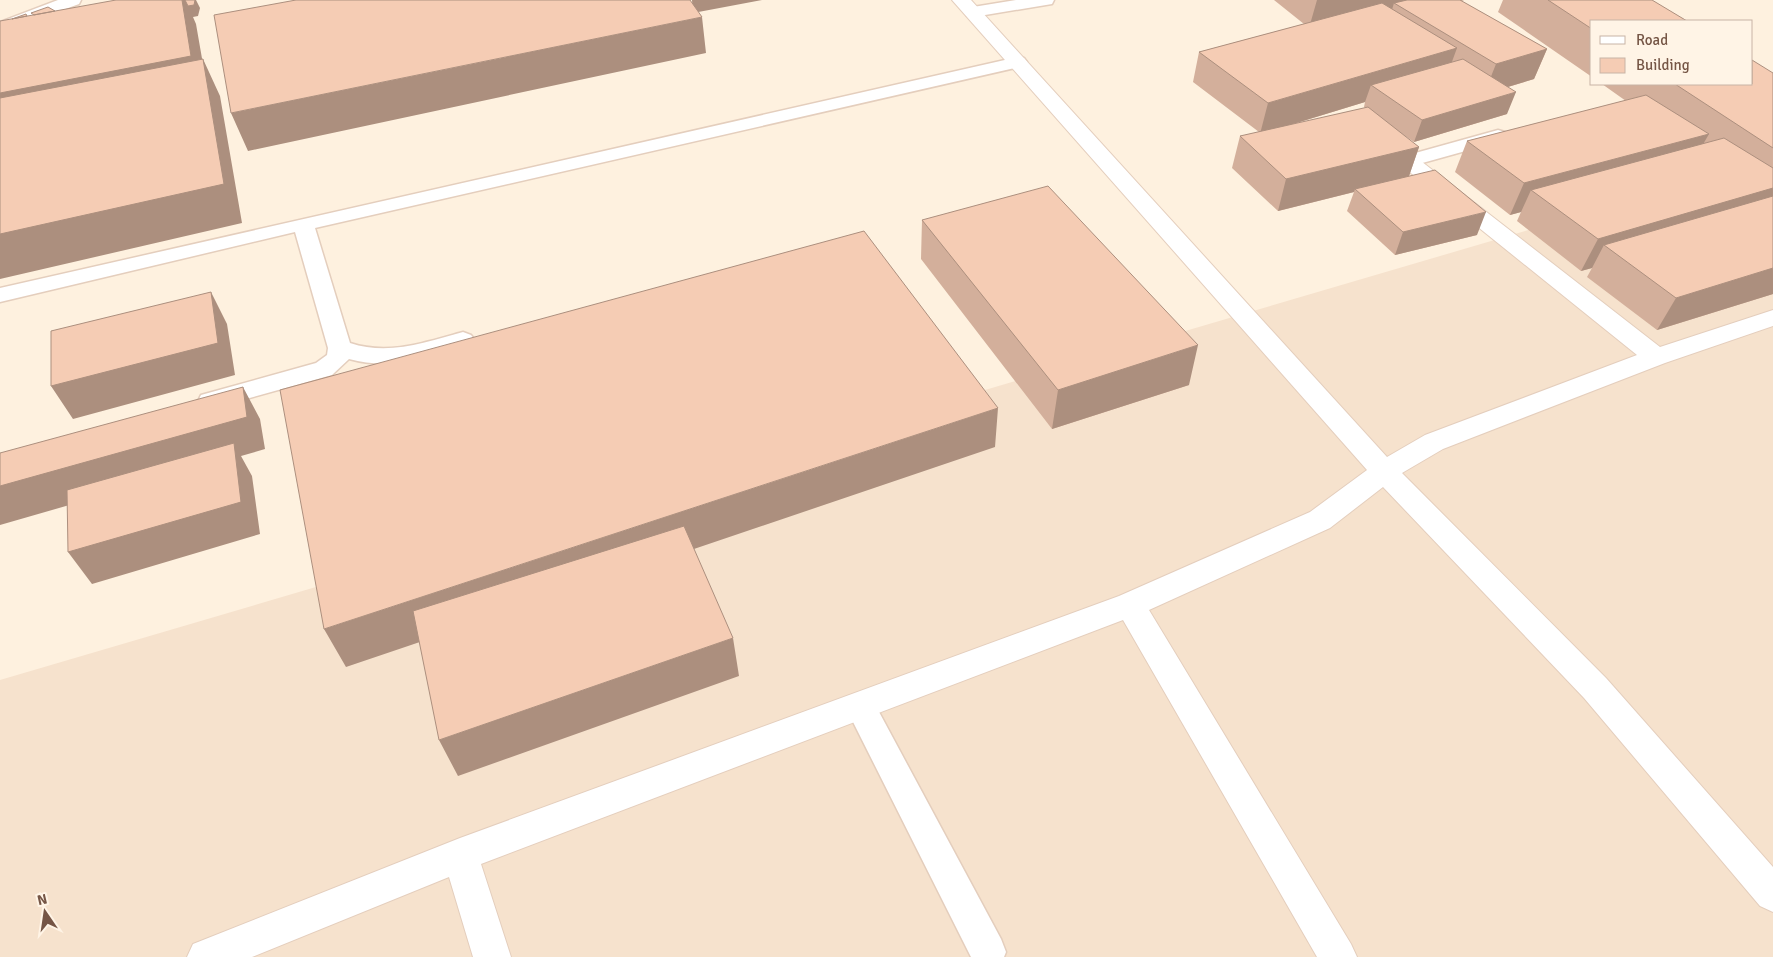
<svg xmlns="http://www.w3.org/2000/svg" width="1773" height="957" font-family="Signika,sans-serif">
	<rect width="100%" height="100%" fill="#fef1df"/>
	<!-- residential -->
	<path fill="#f6e2cd" d="M1773 158V957H0V680Z"/>
	<g fill="none" stroke-linecap="round" stroke-linejoin="round">
		<defs>
			<path id="lane" d="M58 0H81L79 4 0 33V22Z
				M1016 0H1054L1052 4 1046 5 973 17 967 16 965 12 967 8 973 7Z
				M1018 57 1024 58 1027 62 1024 66 315 228 350 343C389 356 426 342 463 332L471 335 475 340 471 345C430 357 392 371 349 359L332 375 210 409 201 407 198 401 201 395 316 363 327 355 328 348 295 232 0 302V288Z
				M1498 130 1505 132 1508 136 1505 140 1408 167 1401 165 1398 161 1401 157Z
				M860 693 871 697 1001 939 1006 952 1004 957H971L845 706 849 697Z"/>
			<path id="street" d="M952 0H971L1387 457 1425 435 1637 355 1376 145 1373 141 1376 137 1383 135 1390 137 1660 347 1773 310V326L1665 363 1443 449 1402 473 1606 678 1773 867V912L1760 906 1584 698 1383 487 1330 528 1149 610 1351 944 1357 957H1317L1123 620 481 864 511 957H473L449 877 252 957H187L193 944 460 838 1119 596 1310 512 1367 470Z"/>
		</defs>
		<!-- lane casing -->
		<use href="#lane" stroke="#e4cebd" stroke-width="3"/>
		<!-- street casing -->
		<use href="#street" stroke="#e4cebd" stroke-width="2"/>
		<!-- lane -->
		<use href="#lane" fill="#fff" fill-rule="evenodd"/>
		<!-- street -->
		<use href="#street" fill="#fff" fill-rule="evenodd"/>
	</g>
	<!-- wall -->
	<path fill="#d3af9b" fill-rule="evenodd" d="M1274 0H1464L1461 1 1547 49 1534 79 1508 87 1507 114 1414 142 1396 130 1419 147 1409 176 1477 235 1395 255 1347 211 1354 192 1278 211 1232 168 1240 136 1259 132 1193 82 1199 52 1304 24ZM1365 102 1364 107 1365 108 1287 126Z
		M1503 0H1652L1592 21V77L1498 12Z
		M1773 73V294L1657 330 1587 277 1592 268 1581 271 1517 221 1521 212 1510 215 1455 172 1467 141 1626 101 1602 84H1752Z
		M922 220 1189 385 1052 429 921 259Z"/>
	<!-- shaded-wall -->
	<path fill="#ac8f7e" d="M164 0H196L200 8 198 16 193 17 196 24 208 93 0 136V93Z
		M692 0H762L693 13Z
		M1317 0H1464L1406 10 1394 3 1391 13 1309 28Z
		M702 17 706 53 248 151 231 113Z
		M1457 48 1446 78 1371 85 1365 102 1260 134 1268 103Z
		M1547 49 1534 79 1484 94 1496 64Z
		M203 59 220 96 242 223 0 279V234Z
		M1516 92 1507 114 1414 142 1422 120Z
		M1709 134 1691 165 1531 190 1521 212 1510 215 1524 183Z
		M1419 147 1408 179 1355 189 1354 192 1278 211 1286 179Z
		M1773 181V214L1604 245 1592 268 1581 271 1598 239Z
		M1486 212 1477 235 1395 255 1403 232Z
		M1773 268V294L1657 330 1676 298Z
		M211 292 227 324 235 375 73 419 51 386Z
		M1198 345 1189 385 1052 429 1058 390Z
		M243 387 260 419 265 449 241 456 252 476 260 534 92 584 68 552 236 457 0 525V486Z
		M998 408 995 447 346 667 324 629Z
		M733 638 739 676 458 776 439 740Z"/>
	<!-- building -->
	<path fill="#f5ccb4" stroke="#ac8f7e" d="M116 0H182L191 56 0 93V21Z
		M185 0H195L194 5 188 6Z
		M296 0H690L702 17 231 113 214 15Z
		M1407 0H1460L1547 49 1496 64 1394 3Z
		M1548 0H1652L1687 21H1592V29Z
		M1382 3 1457 48 1268 103 1199 52Z
		M48 7 55 11 34 15 31 13Z
		M26 14 27 16 12 19Z
		M203 59 224 184 0 234V98Z
		M1463 59 1516 92 1422 120 1371 85Z
		M1752 60 1773 73V148L1675 84H1752Z
		M1646 95 1709 134 1524 183 1467 141Z
		M1368 107 1419 147 1286 179 1240 136Z
		M1724 138 1773 168V188L1598 239 1531 190Z
		M1435 170 1486 212 1403 232 1355 189Z
		M1048 186 1198 345 1058 390 922 220Z
		M1773 196V268L1676 298 1604 245Z
		M864 231 998 408 324 629 280 390Z
		M211 292 218 343 51 386V331Z
		M243 387 247 417 0 486V453Z
		M234 443 241 502 68 552 67 490Z
		M684 526 733 638 439 740 413 611Z"/>
	<!-- legend -->
	<rect x="1590" y="20" width="162" height="65" fill="#fff4e6" stroke="#c8b4a6"/>
	<rect x="1600" y="36" width="25" height="8" fill="#ffffff" stroke="#c8b4a6"/>
	<text x="1636" y="45" font-size="15" fill="#755545">Road</text>
	<rect x="1600" y="58" width="25" height="15" fill="#f5ccb4" stroke="#c8b4a6"/>
	<text x="1636" y="70" font-size="15" fill="#755545">Building</text>
	<!-- north arrow -->
	<g transform="translate(45 912) rotate(347)" stroke="#fff4e6" stroke-width="4" paint-order="stroke">
	<path d="M0-4L9 19L0 12L-9 19Z" fill="#755545"/>
	<text y="-8" font-size="14" font-weight="bold" text-anchor="middle" fill="#755545">N</text>
	</g>
</svg>
